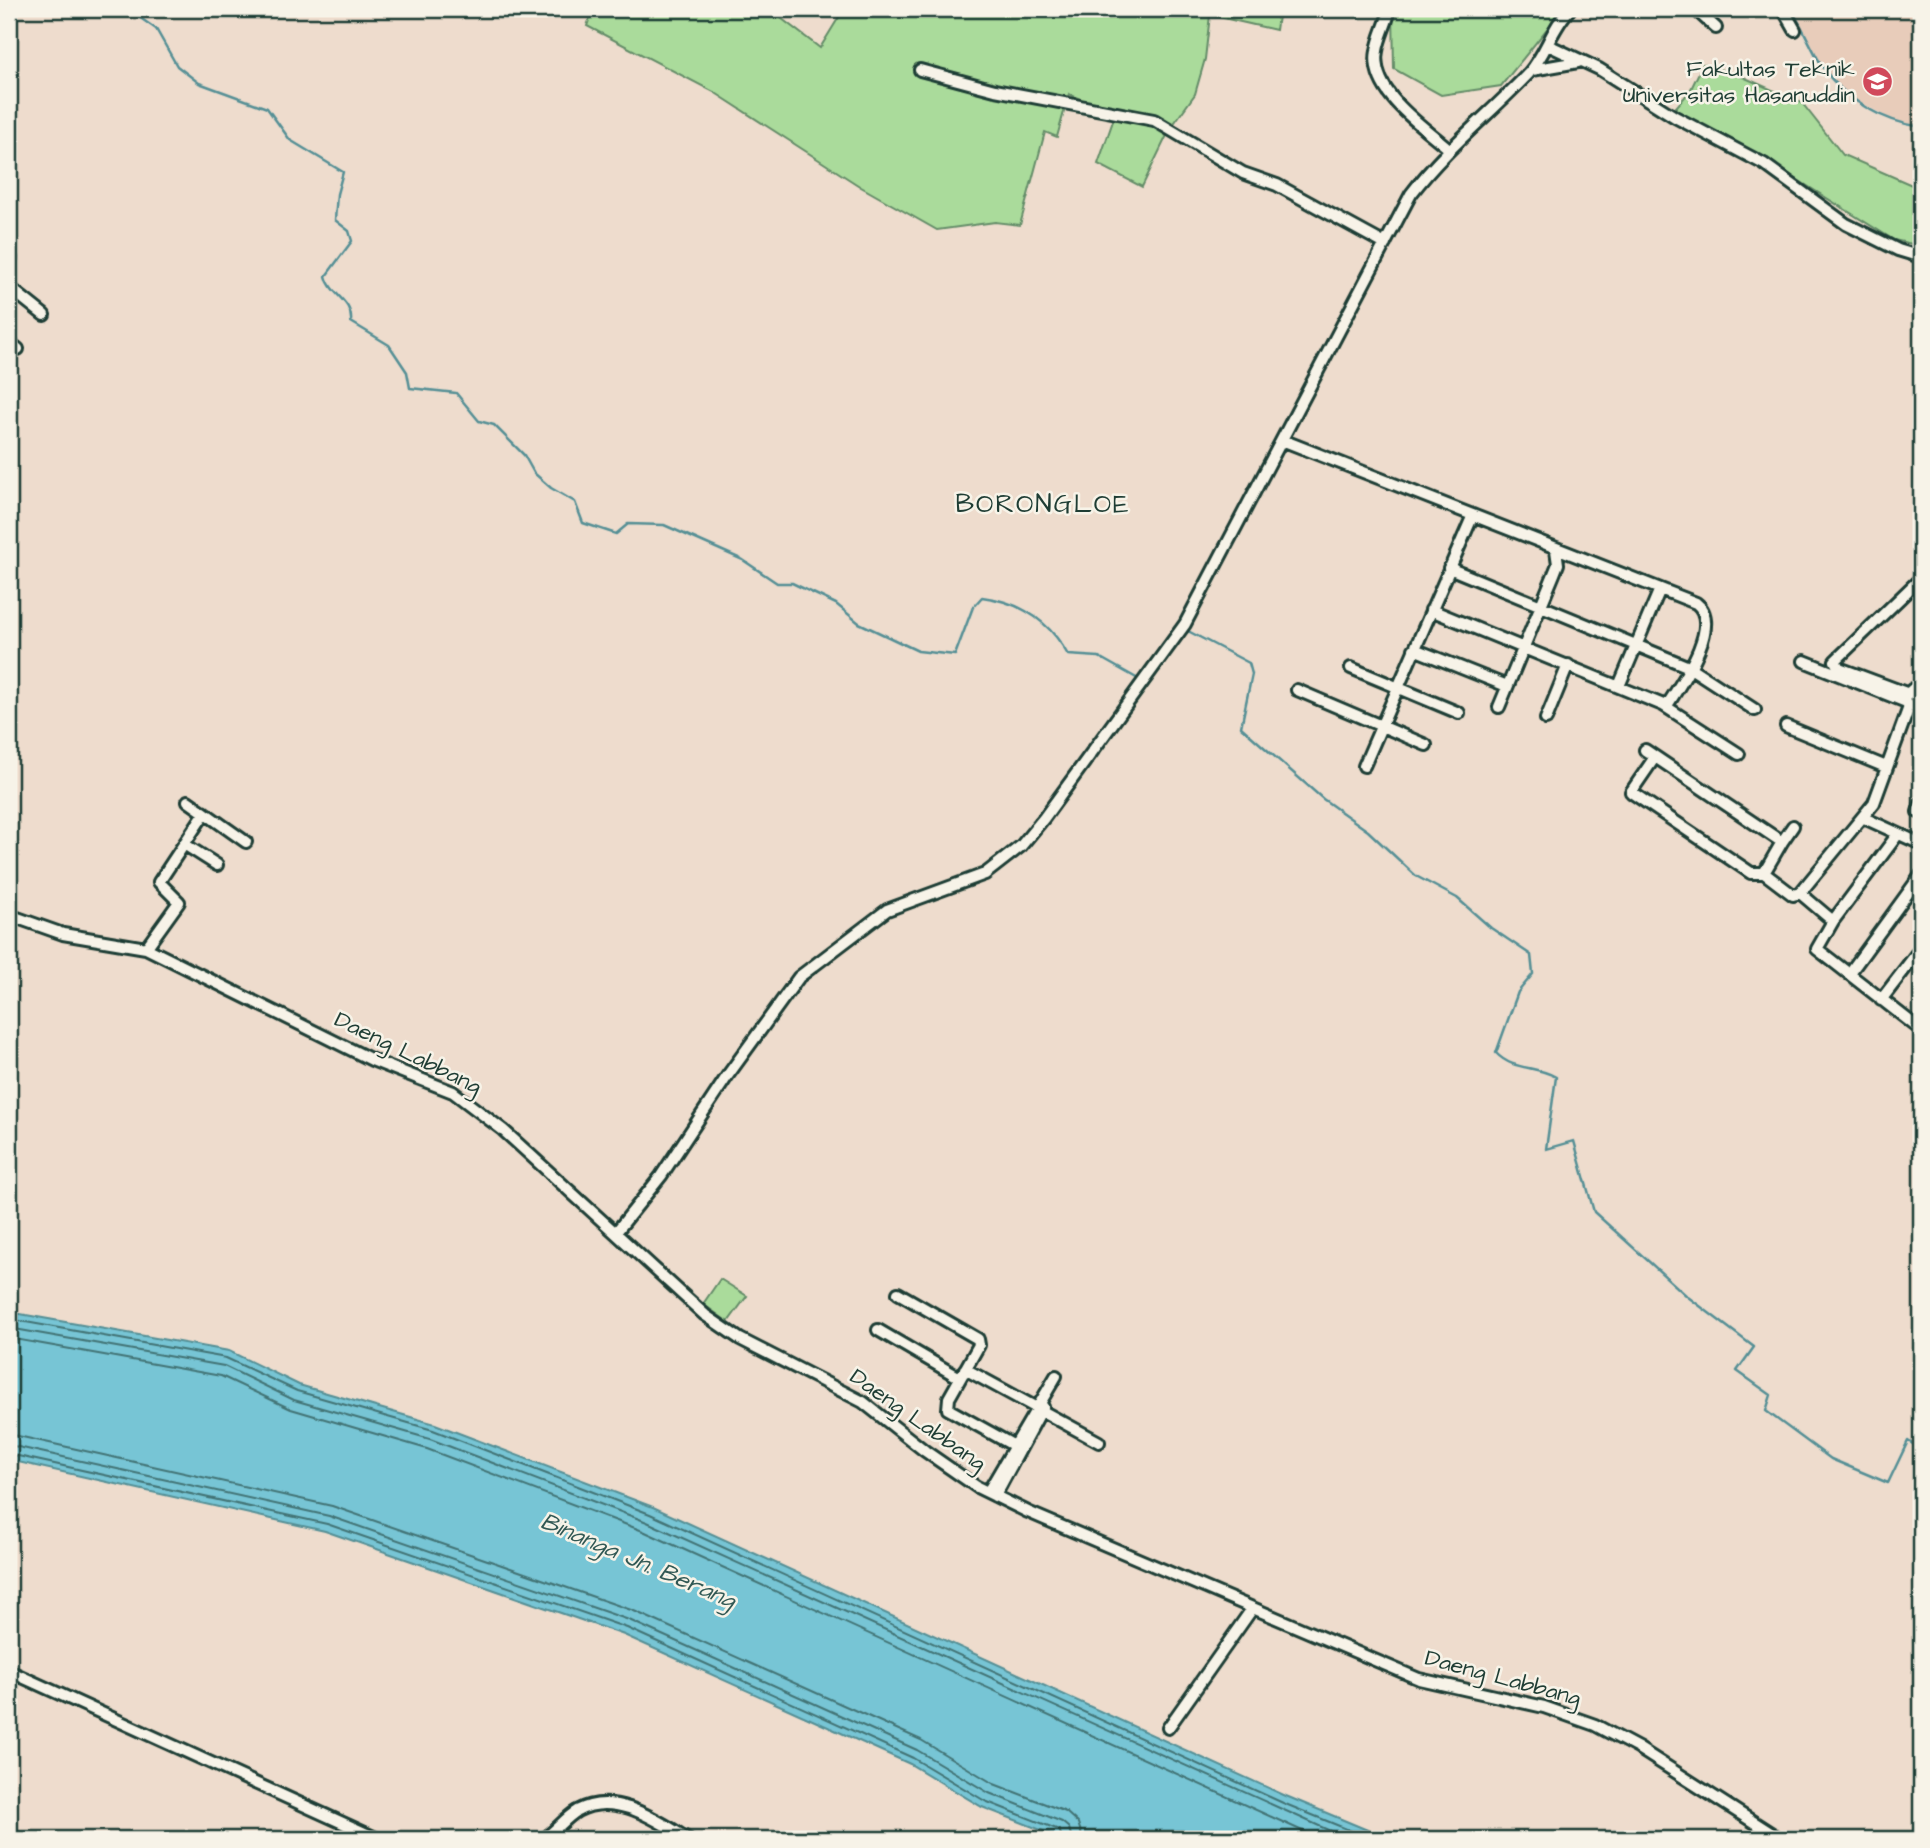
<svg xmlns="http://www.w3.org/2000/svg" width="1930" height="1848" font-family="'Architects Daughter',sans-serif">
	<rect width="100%" height="100%" fill="#eedccd"/>
	<filter id="ink" filterUnits="userSpaceOnUse"><feTurbulence type="fractalNoise" baseFrequency=".0143" numOctaves="2"/><feDisplacementMap in="SourceGraphic" scale="14" xChannelSelector="R" yChannelSelector="G"/><feConvolveMatrix kernelMatrix="1 2 1 2 8 2 1 2 1" color-interpolation-filters="sRGB"/></filter>
	<g filter="url(#ink)">
		<!-- built -->
		<path fill="#e8ccba" d="M1791 9H1921V127L1894 120 1849 97 1823 67Z"/>
		<!-- green -->
		<path fill="#aadb9b" stroke="#648c68" stroke-width="2" d="M593 9H769L820 48 839 17 827 9H1279L1276 30 1210 15 1205 59 1195 94 1170 129 1142 187 1098 164 1115 115 1069 94 1057 137 1045 132 1020 225 995 222 937 230 861 187 714 92 587 26Z
			M1393 9H1563L1501 86 1441 95 1394 69Z
			M1703 64 1743 77 1802 103 1843 155 1921 189V246L1894 240 1764 159 1671 113 1690 91Z
			M720 1279 747 1296 728 1322 703 1304Z"/>
		<!-- water -->
		<path fill="#77c5d5" stroke="#548f95" stroke-width="2" d="M9 1312 229 1351 299 1385 435 1424 653 1507 1286 1796 1389 1839H1064L982 1807 910 1764 624 1635 325 1531 9 1460Z"/>
		<g fill="none" stroke-linecap="round" stroke-linejoin="round">
			<!-- shore -->
			<path stroke="#427374" stroke-width="2" d="M9 1319 226 1358 297 1391 433 1430 650 1514 1283 1803 1371 1839
				M9 1328 224 1366 294 1400 430 1439 647 1522 1348 1839
				M9 1338 221 1376 291 1409 427 1449 643 1531 1320 1839
				M9 1434 332 1506 634 1611 921 1740 994 1784 1066 1812 1078 1823 1083 1839
				M9 1445 329 1516 629 1620 917 1750 989 1793 1062 1822 1069 1828 1072 1839
				M9 1454 327 1524 627 1628 913 1758 985 1801 1059 1830 1063 1839"/>
			<!-- stream -->
			<path stroke="#548f95" stroke-width="2.5" d="M136 9 139 17 156 29 177 66 199 83 267 108 290 140 343 172 337 194 335 220 349 231 352 241 326 276C330 295 353 300 351 322L389 345 407 372 410 388 456 393 479 421 494 425 524 455 534 473 551 488 575 502 583 523 616 534 628 524 664 525 743 560 777 583H792L836 604 859 623 918 651 955 655 973 607 982 597C1021 602 1050 622 1068 655L1099 657 1140 680
				M1791 9C1803 27 1811 48 1822 66 1844 100 1882 121 1921 127
				M1179 641 1188 631 1249 663 1252 674 1241 727 1323 799 1368 831 1416 876 1457 898 1491 928 1531 955 1533 974 1518 992 1496 1053C1513 1071 1536 1065 1556 1077L1546 1149 1574 1141 1594 1212 1688 1297 1754 1347 1737 1371 1771 1395 1766 1411 1831 1459 1888 1483 1908 1441 1921 1449"/>
			<defs>
				<path id="minor" d="M1390 9C1387 23 1379 37 1377 51 1369 92 1423 126 1449 149
					M1695 9 1716 28
					M1783 9 1795 30
					M1548 45 1599 69 1675 117 1764 164 1846 224 1898 250 1921 257
					M920 70 995 90 1154 120 1243 173 1277 185 1385 244
					M1532 70 1578 62
					M9 261 11 258
					M9 287 44 315
					M9 342 18 349
					M1282 440 1696 603C1724 624 1680 685 1666 707
					M1449 568 1689 667 1755 710
					M1431 610 1663 705 1739 754
					M1414 649 1507 686
					M1804 661 1904 701
					M1351 668 1459 713
					M1619 686 1660 589
					M1297 690 1426 745
					M1921 692 1913 689 1904 697 1909 707 1921 705
					M1906 693 1839 668 1835 661 1921 578
					M1499 707 1554 574 1558 564 1556 550
					M1546 719 1568 665
					M1786 726 1886 767
					M1645 750 1782 842 1764 873 1793 895 1800 893
					M1655 757 1631 792 1751 873H1764
					M1364 766 1473 515
					M188 801 246 842
					M1921 803 1918 812 1921 813
					M1864 818 1921 844
					M1898 834 1833 921 1817 949 1921 1030
					M1782 842 1793 826
					M184 844 217 865
					M9 915 63 934 146 948 372 1060 453 1092 503 1130 705 1315 740 1339 863 1402 925 1451 977 1487 1028 1512 1419 1679 1544 1707 1595 1725 1638 1748 1780 1839
					M1833 921 1800 893 1874 803 1909 707
					M146 948 179 902 159 882 204 814
					M1849 974 1921 875
					M1881 1000 1921 948
					M617 1231 661 1176 728 1075 799 977 887 910 985 874 1021 846 1044 818 1185 624 1411 194C1446 148 1490 114 1529 73 1546 54 1552 27 1570 9
					M898 1293 978 1339 979 1345 949 1398 948 1409 1020 1449
					M878 1330 960 1378
					M965 1369 1099 1442
					M988 1492 1056 1376
					M995 1496 1043 1407
					M9 1671 378 1839
					M1168 1728 1252 1609
					M544 1839C556 1831 565 1818 577 1811 615 1790 656 1820 688 1839"/>
			</defs>
			<!-- minor casing -->
			<use href="#minor" stroke="#1f3d34" stroke-width="16"/>
			<!-- minor -->
			<use href="#minor" stroke="#f7f3e8" stroke-width="10"/>
		</g>
	</g>
	<!-- icons -->
	<defs>
		<symbol id="university-disc" viewBox="-11 -11 22 22"><circle r="9.5" fill="#d1495b" stroke="#f7f3e8"/><path d="M0-5L7-2L0 1L-7-2ZM-4 1L0 2.5L4 1V4Q0 6-4 4Z" fill="#fff"/></symbol>
	</defs>
	<g fill-rule="evenodd">
		<use href="#university-disc" x="1860" y="64" width="35" height="35"/>
	</g>
	<g text-anchor="middle" dominant-baseline="central" stroke-width="5" stroke-linejoin="round" paint-order="stroke">
		<!-- poi labels -->
		<g font-size="23" fill="#1f3d34" stroke="#f7f3e8" text-anchor="end">
			<text x="1855" y="69">Fakultas Teknik<tspan x="1855" dy="26">Universitas Hasanuddin</tspan></text>
		</g>
		<!-- street labels -->
		<g font-size="23" fill="#1f3d34" stroke="#f7f3e8">
			<text transform="translate(408 1053) rotate(26)">Daeng Labbang</text>
			<text transform="translate(918 1420) rotate(35)">Daeng Labbang</text>
			<text transform="translate(1503 1678) rotate(15)">Daeng Labbang</text>
		</g>
		<!-- water labels -->
		<g font-size="24" font-style="italic" fill="#315854" stroke="#f7f3e8">
			<text transform="translate(638 1561) rotate(23)">Binanga Jn. Berang</text>
		</g>
		<!-- quarter labels -->
		<g font-size="26" letter-spacing="2" fill="#1f3d34" stroke="#f7f3e8">
			<text x="1043" y="504">BORONGLOE</text>
		</g>
	</g>
	<!-- margin -->
	<rect width="1930" height="1848" fill="none" stroke="#f7f3e8" stroke-width="35"/>
	<rect x="18" y="18" width="1895" height="1813" fill="none" stroke="#1f3d34" stroke-width="2.5" filter="url(#ink)"/>
</svg>
